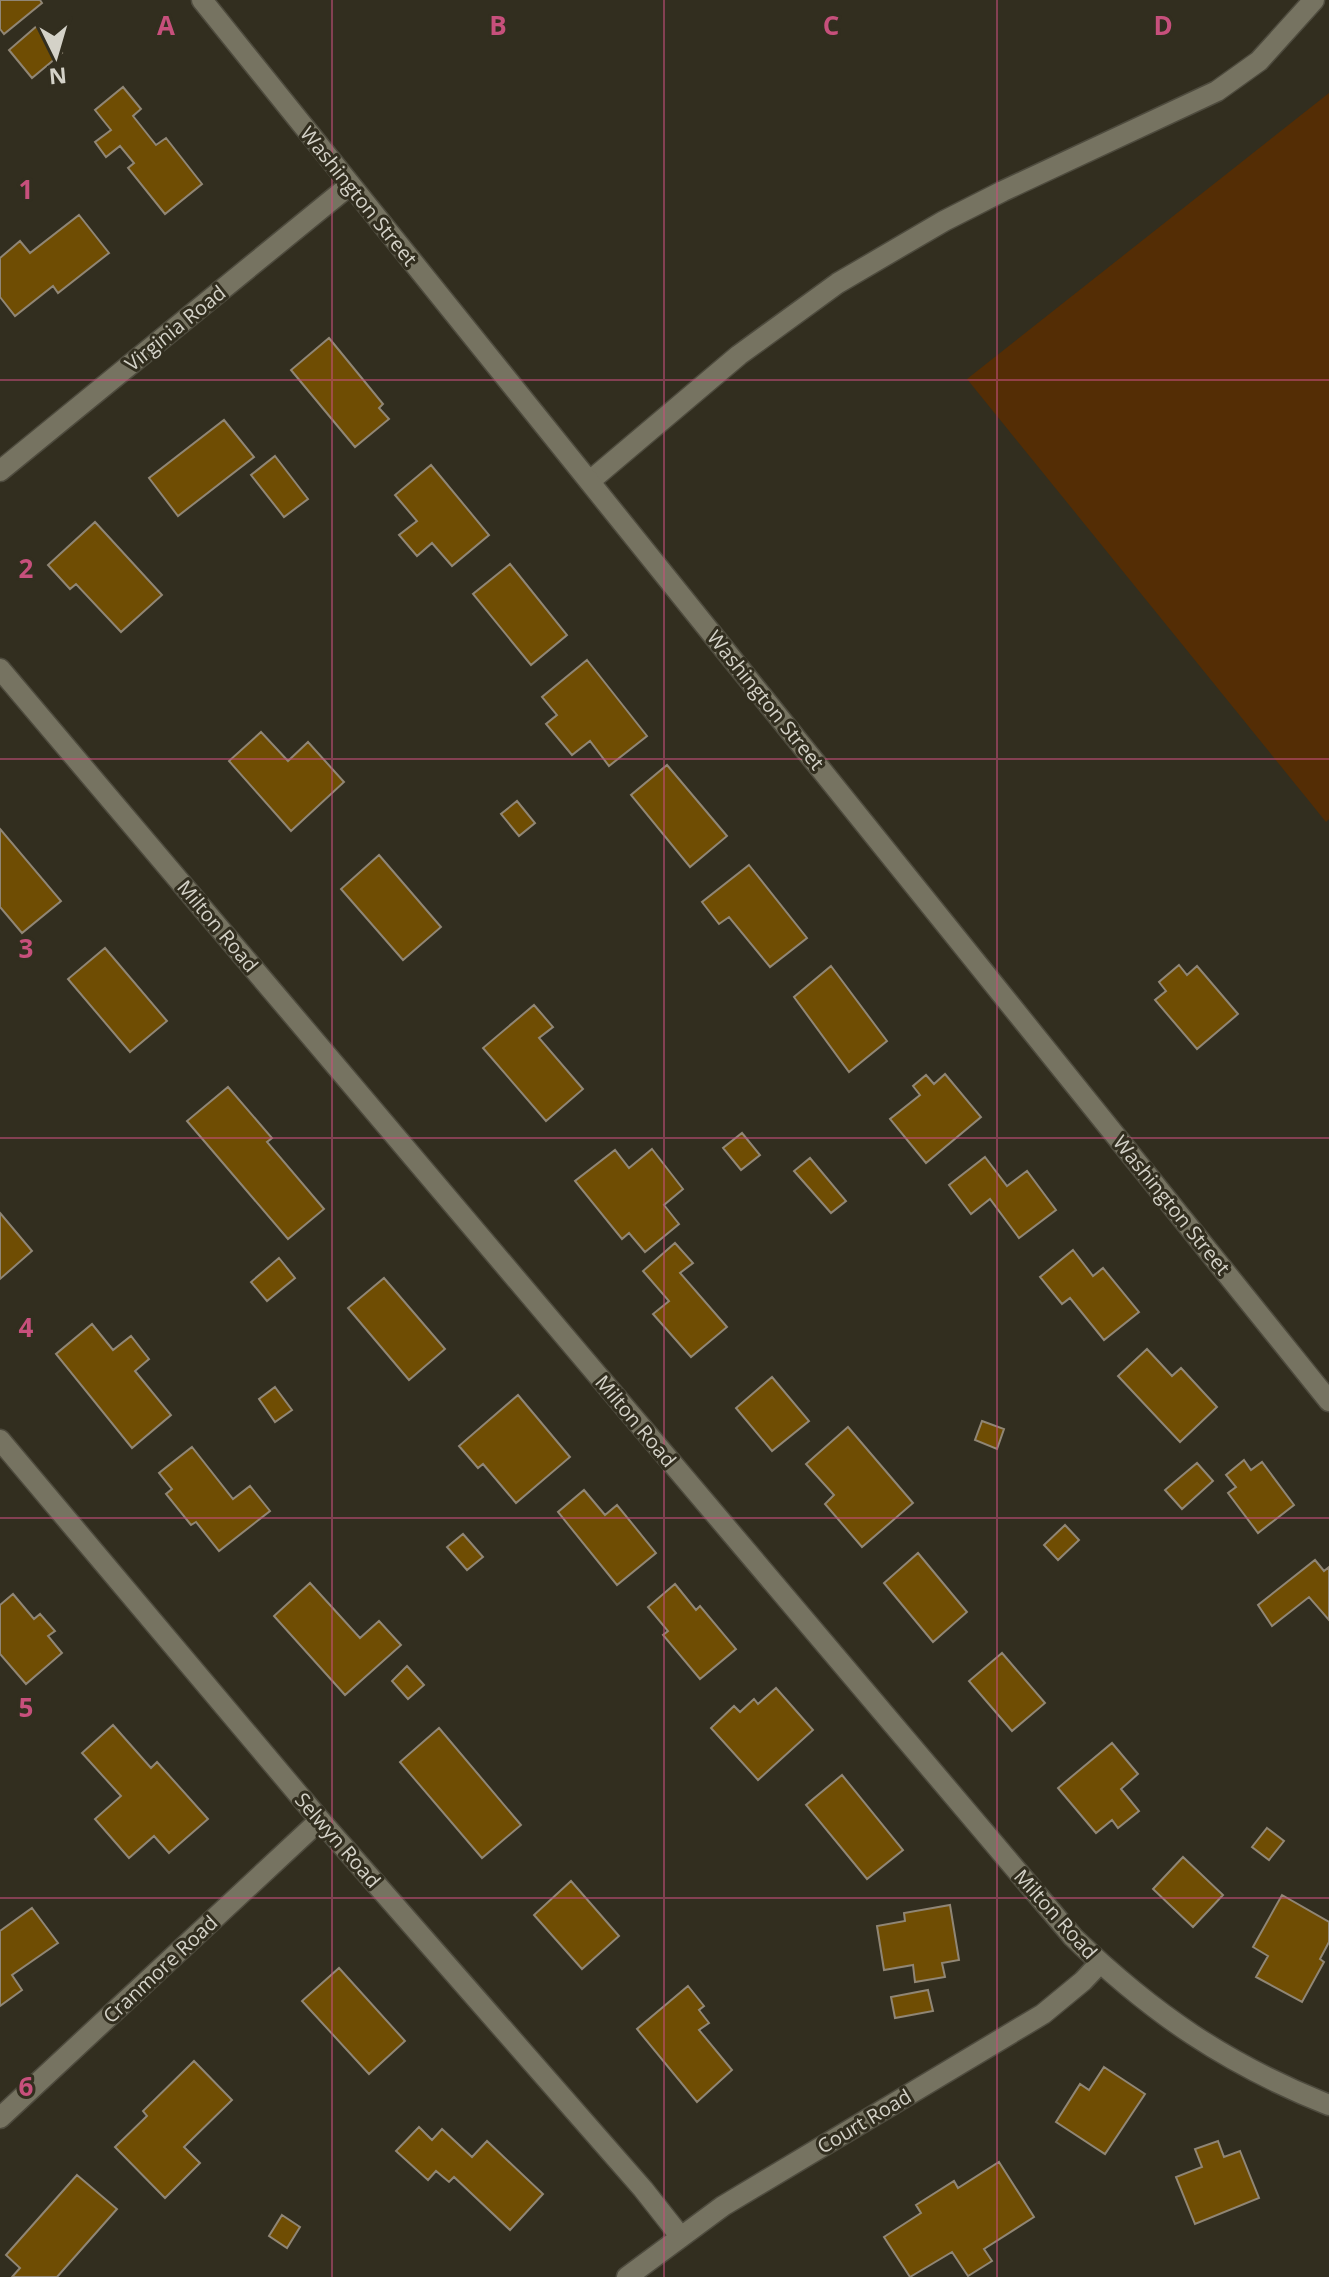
<svg xmlns="http://www.w3.org/2000/svg" width="1329" height="2277" font-family="'Open Sans',sans-serif">
	<rect width="100%" height="100%" fill="#322e1f"/>
	<!-- green -->
	<path fill="#542d05" d="M1329 93V819L1326 822 967 379Z"/>
	<!-- building -->
	<path fill="#6f4d03" stroke="#908675" stroke-width="2" d="M0 0H40L42 3 4 34 0 29Z
		M38 25 62 53 32 78 9 50Z
		M123 87 141 109 133 116 156 145 166 138 202 184 165 214 128 168 134 163 120 146 106 157 95 142 111 130 95 110Z
		M79 215 109 253 58 293 53 286 15 316 0 297V258L20 241 30 253Z
		M329 338 383 404 379 408 389 419 355 447 291 370Z
		M224 420 254 457 178 516 149 478Z
		M275 456 308 499 284 517 251 475Z
		M431 465 489 535 452 566 432 543 417 556 399 535 417 521 395 495Z
		M95 522 162 595 121 632 76 584 70 589 48 565Z
		M510 564 567 635 531 665 473 594Z
		M587 660 647 736 609 766 590 741 572 755 546 724 557 715 542 697Z
		M261 732 288 761 308 742 344 782 291 831 229 761Z
		M667 765 727 836 690 867 631 795Z
		M517 801 535 823 519 836 501 814Z
		M0 829 61 901 22 933 0 907Z
		M379 855 441 927 403 960 341 889Z
		M749 865 807 938 770 967 729 917 719 924 702 902Z
		M105 948 167 1021 130 1052 68 979Z
		M1179 965 1187 975 1197 966 1238 1014 1197 1049 1155 1000 1166 991 1159 982Z
		M831 966 887 1041 849 1072 794 997Z
		M534 1005 553 1027 539 1038 583 1089 546 1121 483 1048Z
		M945 1074 981 1117 926 1163 890 1119 920 1095 913 1086 926 1075 934 1084Z
		M228 1087 272 1138 267 1142 324 1209 288 1239 187 1121Z
		M742 1133 760 1155 741 1170 723 1148Z
		M652 1149 683 1189 664 1205 679 1224 645 1252 629 1233 622 1239 575 1181 615 1150 629 1168Z
		M985 1157 1007 1186 1027 1171 1056 1210 1019 1238 990 1199 971 1214 949 1185Z
		M810 1158 846 1201 831 1213 794 1171Z
		M0 1213 32 1251 0 1279Z
		M675 1243 693 1263 680 1273 727 1327 691 1357 653 1314 669 1301 643 1271Z
		M1073 1250 1093 1276 1103 1268 1139 1312 1104 1340 1070 1298 1062 1304 1040 1277Z
		M279 1258 295 1278 267 1301 251 1282Z
		M384 1278 445 1349 409 1380 348 1308Z
		M92 1324 113 1350 131 1336 149 1359 135 1371 171 1415 132 1448 56 1354Z
		M1147 1349 1172 1376 1181 1368 1217 1407 1180 1442 1118 1376Z
		M772 1377 809 1421 772 1451 736 1408Z
		M275 1387 292 1410 275 1422 259 1399Z
		M518 1395 570 1457 516 1503 483 1464 478 1468 459 1446Z
		M982 1421 1004 1429 997 1449 975 1440Z
		M848 1427 913 1503 862 1547 825 1504 834 1495 806 1464Z
		M192 1447 233 1499 250 1486 270 1511 219 1551 196 1522 191 1525 166 1494 172 1489 159 1473Z
		M1244 1460 1251 1470 1262 1462 1294 1505 1258 1533 1228 1493 1236 1487 1226 1475Z
		M1197 1463 1213 1481 1182 1509 1165 1490Z
		M584 1490 605 1515 617 1505 656 1553 617 1585 558 1512Z
		M1065 1525 1079 1540 1058 1560 1044 1545Z
		M463 1534 483 1557 467 1570 447 1547Z
		M918 1553 967 1612 933 1642 884 1583Z
		M1315 1560 1324 1571 1329 1567V1620L1309 1597 1272 1626 1258 1605Z
		M310 1583 360 1638 379 1621 401 1645 345 1695 274 1616Z
		M675 1584 696 1610 700 1606 736 1649 700 1679 663 1635 668 1631 648 1607Z
		M13 1594 34 1619 40 1614 55 1631 48 1636 62 1653 26 1684 0 1654V1605Z
		M1002 1653 1045 1703 1012 1731 969 1681Z
		M407 1666 424 1685 408 1699 392 1681Z
		M776 1688 813 1730 758 1780 711 1728 734 1706 740 1712 754 1699 758 1704Z
		M113 1725 151 1768 157 1762 208 1819 169 1853 154 1836 129 1858 95 1819 121 1796 82 1753Z
		M439 1728 521 1825 482 1858 400 1762Z
		M1112 1743 1138 1774 1121 1789 1139 1811 1118 1828 1112 1820 1096 1833 1058 1788Z
		M842 1775 903 1850 867 1879 806 1805Z
		M1267 1828 1284 1841 1269 1860 1252 1847Z
		M1183 1857 1223 1895 1193 1927 1153 1889Z
		M571 1881 619 1936 582 1969 534 1915Z
		M1282 1895 1329 1922V1942L1320 1959 1324 1962 1302 2002 1256 1977 1268 1956 1253 1947Z
		M950 1905 959 1960 942 1963 945 1977 915 1982 913 1965 884 1970 877 1926 905 1921 904 1913Z
		M32 1908 58 1943 12 1975 22 1990 0 2006V1931Z
		M339 1968 405 2041 369 2074 302 2001Z
		M688 1986 704 2006 699 2010 709 2023 699 2030 732 2070 697 2102 637 2029Z
		M928 1990 933 2011 895 2018 891 1997Z
		M194 2061 232 2100 184 2147 200 2163 165 2198 115 2147 147 2116 143 2111Z
		M1104 2067 1145 2094 1105 2154 1056 2122 1080 2084 1089 2090Z
		M419 2127 432 2140 442 2129 472 2157 487 2141 543 2194 510 2230 454 2177 449 2182 436 2171 428 2180 396 2151Z
		M1218 2141 1224 2157 1240 2151 1259 2198 1195 2224 1176 2177 1202 2167 1195 2149Z
		M999 2162 1034 2217 984 2249 992 2261 968 2276 952 2252 910 2277 884 2237 921 2213 916 2205 954 2181 958 2188Z
		M77 2175 117 2209 57 2277H12L20 2268 6 2255Z
		M282 2215 300 2227 287 2248 269 2236Z"/>
	<g fill="none" stroke-linecap="round" stroke-linejoin="round">
		<defs>
			<path id="service" d="M590 481 739 355 838 283 944 221 1003 191 1217 91 1259 61 1314 0"/>
			<path id="minor" d="M0 471 350 185
				M0 669 1073 1937C1153 2014 1226 2064 1329 2105
				M0 1440 320 1820 643 2189 680 2236
				M0 2118 320 1820
				M627 2277 723 2206 1043 2014 1083 1981 1100 1963"/>
			<path id="secondary" d="M202 0 1329 1401"/>
		</defs>
		<!-- service casing -->
		<use href="#service" stroke="#4e4b3e" stroke-width="23"/>
		<!-- minor casing -->
		<use href="#minor" stroke="#4e4b3e" stroke-width="23"/>
		<!-- secondary casing -->
		<use href="#secondary" stroke="#4e4b3e" stroke-width="23"/>
		<!-- service -->
		<use href="#service" stroke="#767361" stroke-width="20"/>
		<!-- minor -->
		<use href="#minor" stroke="#767361" stroke-width="20"/>
		<!-- secondary -->
		<use href="#secondary" stroke="#767361" stroke-width="20"/>
	</g>
	<!-- grid -->
	<path fill="none" stroke="#c7507c" stroke-width="2" stroke-opacity="0.55" d="M332 0V2277M664 0V2277M997 0V2277M0 380H1329M0 759H1329M0 1138H1329M0 1518H1329M0 1898H1329"/>
	<g text-anchor="middle" dominant-baseline="central" stroke-width="6" stroke-linejoin="round" paint-order="stroke">
		<!-- street labels -->
		<g font-size="20" fill="#d4d2c8" stroke="#322e1f">
			<text transform="translate(359 196) rotate(51)">Washington Street</text>
			<text transform="translate(175 328) rotate(-39)">Virginia Road</text>
			<text transform="translate(766 700) rotate(51)">Washington Street</text>
			<text transform="translate(218 926) rotate(50)">Milton Road</text>
			<text transform="translate(1172 1205) rotate(51)">Washington Street</text>
			<text transform="translate(636 1421) rotate(50)">Milton Road</text>
			<text transform="translate(338 1840) rotate(49)">Selwyn Road</text>
			<text transform="translate(1056 1914) rotate(48)">Milton Road</text>
			<text transform="translate(160 1969) rotate(-43)">Cranmore Road</text>
			<text transform="translate(864 2121) rotate(-31)">Court Road</text>
		</g>
	</g>
	<g font-size="26" text-anchor="middle" font-weight="bold" fill="#c7507c" stroke="#322e1f" stroke-width="6" stroke-linejoin="round" paint-order="stroke">
		<text x="166" y="35">A</text>
		<text x="498" y="35">B</text>
		<text x="831" y="35">C</text>
		<text x="1163" y="35">D</text>
		<text x="26" y="199">1</text>
		<text x="26" y="578">2</text>
		<text x="26" y="958">3</text>
		<text x="26" y="1337">4</text>
		<text x="26" y="1717">5</text>
		<text x="26" y="2096">6</text>
	</g>
	<!-- north arrow -->
	<g transform="translate(56 56) rotate(175)" stroke="#322e1f" stroke-width="6" paint-order="stroke">
	<path d="M0-6L14 30L0 20L-14 30Z" fill="#d4d2c8"/>
	<text y="-12" font-size="22" font-weight="bold" text-anchor="middle" fill="#d4d2c8">N</text>
	</g>
</svg>
